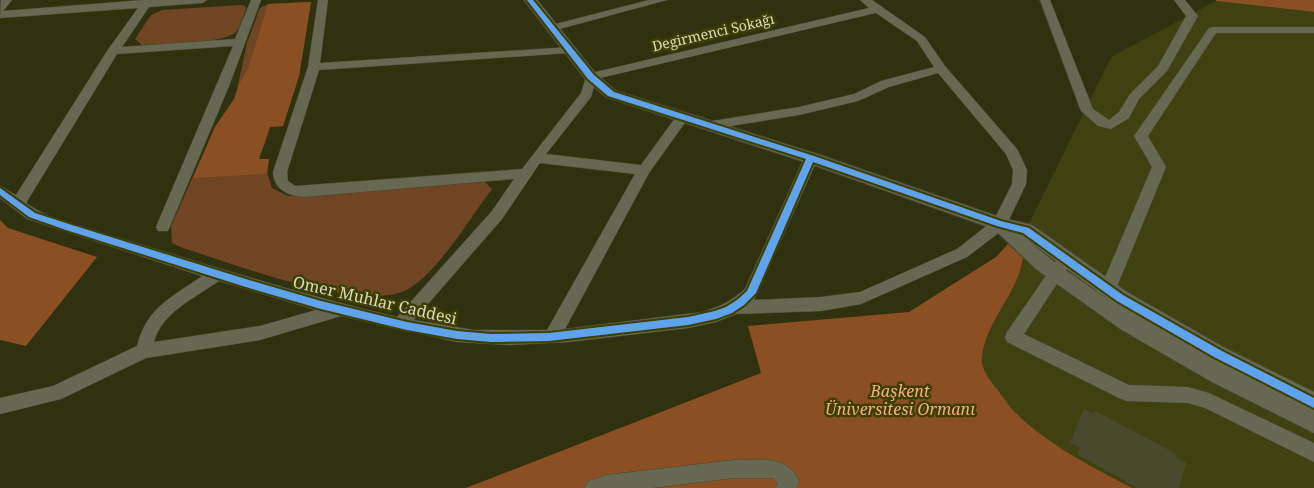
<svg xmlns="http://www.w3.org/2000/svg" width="1314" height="488" font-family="'Noto Serif',serif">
	<rect width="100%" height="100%" fill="#30310e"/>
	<!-- built -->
	<path fill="#404110" d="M1216 1 1314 12V488H903L1012 243 1026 230 1111 57Z"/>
	<!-- green -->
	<path fill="#704524" d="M311 2 299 76 283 126 270 127 259 159H269L266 169 272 188 288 196 303 195 483 180 492 189C470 218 440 269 410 288 368 316 231 263 183 248L172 243 171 226 215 127 235 99 247 43 260 8 268 4Z
		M240 5 245 6 246 9C243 16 241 25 237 31 227 44 160 44 142 45L135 39 151 15 162 10Z"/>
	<!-- forest -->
	<path fill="#8a4f23" d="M1216 0H1314V12L1216 1Z
		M311 2 299 76 283 126 270 127 259 159H269L267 174 193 178 215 127 234 99 239 84 248 69 268 4Z
		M0 220 8 228 97 257 26 346 0 340Z
		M1008 244 1023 257C1019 292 986 320 982 357 980 368 990 381 997 389 1003 397 1009 407 1017 414 1048 445 1094 468 1132 488H466L761 373 748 326 909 312 996 257Z"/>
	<!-- building -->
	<path fill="#48492d" d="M1084 409 1094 414 1095 411 1177 454 1176 457 1186 463 1179 488H1138L1078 455 1080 448 1070 443Z"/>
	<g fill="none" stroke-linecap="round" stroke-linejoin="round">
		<defs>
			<path id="minor" d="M1 0H12L3 11 144 0H207L202 3 149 7 122 47 235 39 251 0H261L229 86 168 231H158L156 227 233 46 117 54 26 203C55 224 98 231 133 242 221 269 307 296 397 317L492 211 514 179 303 197C287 195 274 190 273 172L308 67 318 0H328L320 63 569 47 575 50 569 53 319 70 287 172 288 181 295 186 522 169 581 93 587 74 869 8 860 0H872L925 37 945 66 1017 149 1027 170 1026 184 1005 228 967 257 861 304 821 311 736 314 716 322 688 328 568 342 510 345 457 342 341 316 260 340 146 358 61 399 0 414V398L53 386 137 346C147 307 171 298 202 276L27 219 0 198V186L16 195 107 51 138 8 0 18ZM876 13 917 41 934 67 881 81 854 94 799 107 712 121 706 125 712 129 799 115 858 101 889 87 938 73 1006 154 1013 170 1012 184 994 220 957 249 860 292 821 297 754 300 818 158 811 153 804 158 745 289C732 301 719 307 702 312L565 329 649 173 689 117 683 113 678 114 641 165 546 154 591 97 596 79ZM540 163 635 174 547 330H474L414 320 502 219ZM219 281 316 310 260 326 154 342C161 313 196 297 219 281Z
				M649 0H667L552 31 546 28 548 26Z
				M1040 0H1050L1093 109 1109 120 1119 112 1130 94 1158 66 1186 16 1174 0H1185L1198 16 1167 71 1139 99 1129 118 1111 129 1098 126 1081 111Z
				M1213 27H1314V33H1216L1148 136 1166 167 1116 289 1114 293 1108 295 1102 293 1100 289 1152 167 1134 136 1209 28Z
				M1066 252 1071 254 1074 258 1024 334 1129 385 1188 387 1209 393 1314 443V462L1205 408 1188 403 1127 401 1121 399 1007 342 1005 337 1007 332 1061 254Z
				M734 460C759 460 787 454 799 481L796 488H775L778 483 773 478H734L652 488H585L588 481 607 475Z"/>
			<path id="tertiary" d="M524 0H537L596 74 616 91 817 154 1002 218 1032 225 1127 292 1225 348 1314 392V433L1212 382 1122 330 1036 269 994 229 805 162 606 97 586 80ZM1025 238 1113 303 1058 265Z"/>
		</defs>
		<!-- minor casing -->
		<use href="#minor" stroke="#484932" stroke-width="1"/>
		<!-- tertiary casing -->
		<use href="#tertiary" stroke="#484932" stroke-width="2"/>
		<!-- minor -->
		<use href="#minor" fill="#676852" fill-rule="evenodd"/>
		<!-- tertiary -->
		<use href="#tertiary" fill="#676852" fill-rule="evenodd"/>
		<defs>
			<path id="cycleway" d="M527 0H533L594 75 614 92 814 156 1001 221 1029 228 1123 295 1222 351 1314 398V408L1214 357 1117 301 1023 233 997 226 813 162 756 293 744 305 732 313 716 319 688 325 549 341 491 342 457 339 407 330 321 309 249 288 66 230 29 217 0 195V188L35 213 72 225 249 280 321 301 407 322 457 331 491 334 549 333 688 317 715 311 726 307 737 300 747 291 806 159 608 96 588 79Z"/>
		</defs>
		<!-- cycleway casing -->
		<use href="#cycleway" stroke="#3d3f00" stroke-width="4"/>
		<!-- cycleway -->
		<use href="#cycleway" fill="#60a3ed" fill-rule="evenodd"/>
	</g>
	<g text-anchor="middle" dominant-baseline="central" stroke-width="5" stroke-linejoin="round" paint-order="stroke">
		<!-- far-street labels -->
		<g font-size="14" fill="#d8dbbe" stroke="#3d3f00">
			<text transform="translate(713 32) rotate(-13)">Degirmenci Sokağı</text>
		</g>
		<!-- street labels -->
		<g font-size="16" fill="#d8dbbe" stroke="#3d3f00">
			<text transform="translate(375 300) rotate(13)">Omer Muhlar Caddesi</text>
		</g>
		<!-- park labels -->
		<g font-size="16" font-style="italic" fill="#faad7d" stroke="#3d3f00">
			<text x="900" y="391">Başkent<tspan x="900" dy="18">Üniversitesi Ormanı</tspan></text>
		</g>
	</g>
</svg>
